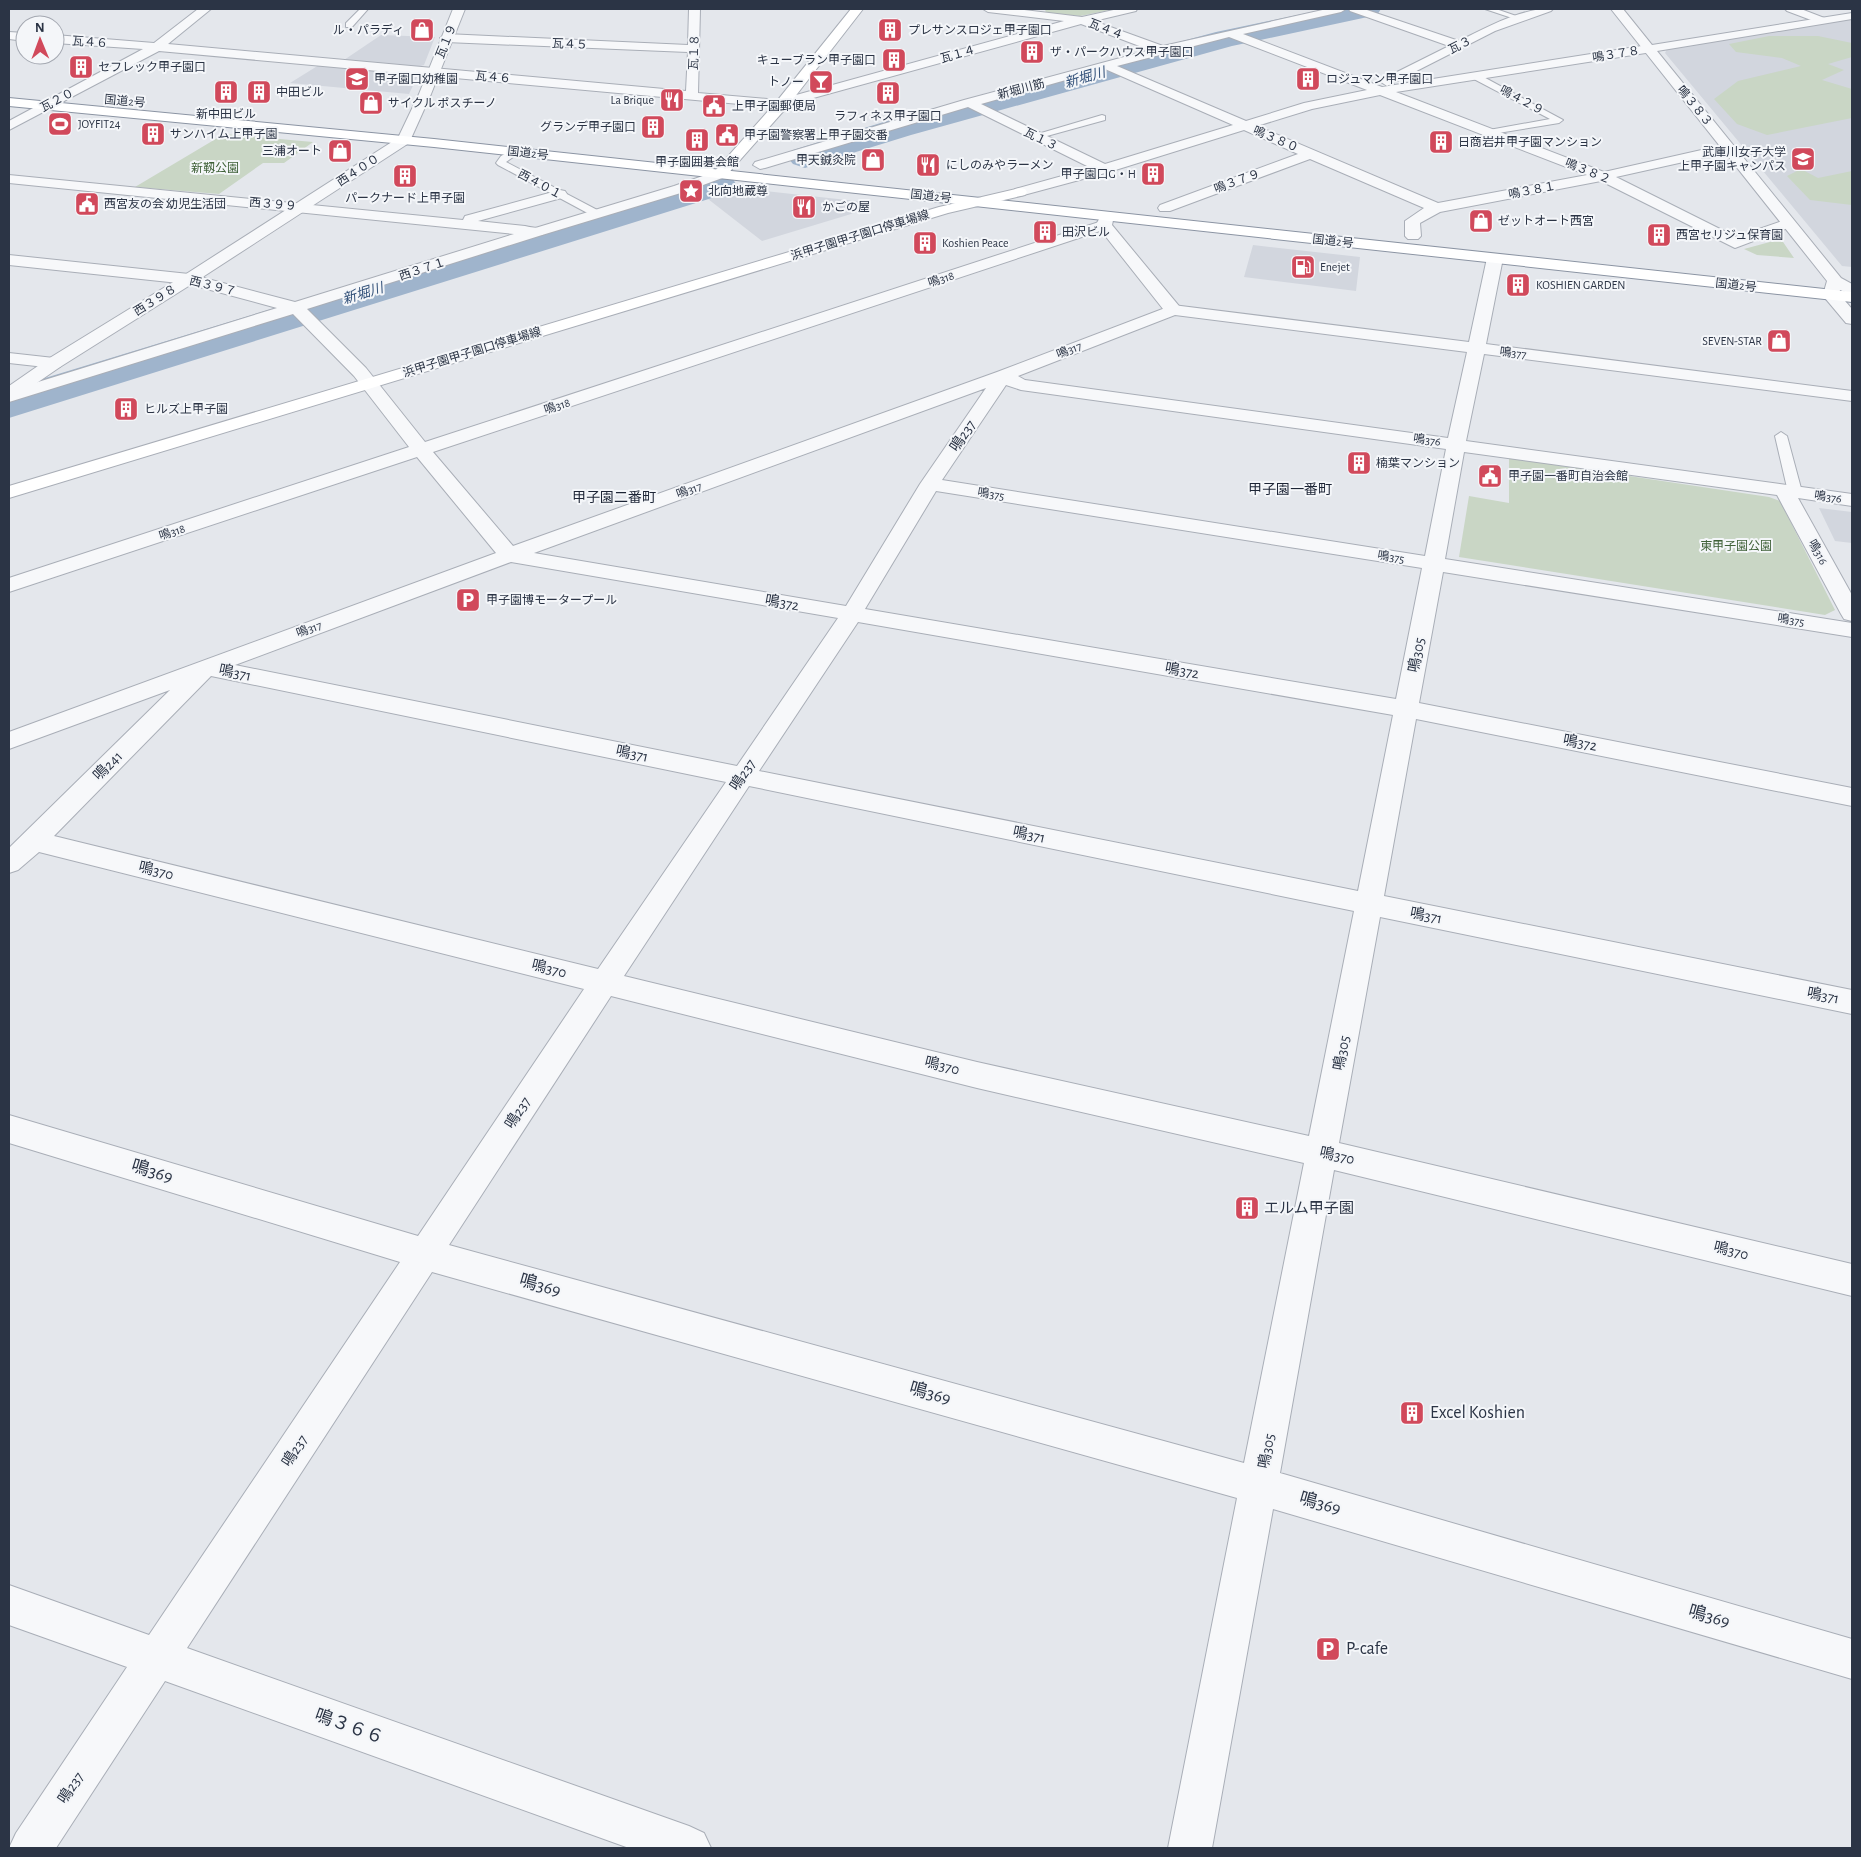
<svg xmlns="http://www.w3.org/2000/svg" width="1861" height="1857" font-family="'Alegreya Sans','Noto Sans JP',sans-serif">
	<rect width="100%" height="100%" fill="#e4e7ec"/>
	<!-- built -->
	<path fill="#d2d6de" d="M1852 19V267L1842 266 1665 53 1667 49Z
		M381 35 435 37 424 65 417 67 344 60Z
		M319 65 418 75 409 94 290 83Z
		M738 188 765 191 865 202 861 211 762 241 708 199Z
		M1253 245 1360 257 1356 291 1244 277Z
		M1819 508 1852 512V543L1835 541Z"/>
	<!-- green -->
	<path fill="#c9d6c5" d="M1045 9H1115L1080 16 1046 13Z
		M1769 36H1818L1852 43V57L1828 64 1844 70 1822 80 1852 89V118L1767 135 1737 124 1714 99 1738 81 1801 66 1782 58 1736 52 1729 44Z
		M224 134 313 142 284 163H263L219 194 135 187Z
		M1801 169 1818 178 1852 171V205L1810 200 1787 176Z
		M1781 239 1794 258 1757 255 1744 249Z
		M1509 458 1769 497 1780 501 1835 610 1825 615 1459 557 1469 496 1509 503Z"/>
	<g fill="none" stroke-linecap="round" stroke-linejoin="round">
		<!-- river -->
		<path fill="#9fb4cc" fill-rule="evenodd" d="M1326 9H1381L1377 15 1232 46 911 135 817 164 805 168 793 164 787 157 793 150 887 121 1216 32Z
			M718 173 731 176 736 184 731 192 9 418V389Z"/>
		<defs>
			<path id="service" d="M360 9H368L352 27H346V23Z
				M1485 9H1496L1522 18 1518 20Z
				M1472 74H1478L1563 120 1559 123 1486 135V131L1489 130 1550 119 1472 78Z
				M1102 115 1105 116V120L1036 139 1031 136Z
				M516 148 519 149V153L506 162 601 212V216H593L498 165 496 163 501 156Z
				M1781 432 1787 436 1802 492 1800 495H1790L1788 492 1775 436Z"/>
			<path id="pedestrian" d="M720 170 725 171 727 174 725 177 684 192 542 235H532L529 232 532 229 674 186Z"/>
			<path id="minor" d="M198 9H211L168 44 686 91 688 52 446 42 440 38 446 34 688 45 689 9H700L698 93 778 100 1064 21 988 12 983 9H1015L1082 17 1118 9H1137L1136 11 1094 21 1163 46 1327 9H1346L1341 12 1243 34 1382 87 1648 45 1654 49 1652 52 1396 92 1604 172 1728 144 1733 145 1735 148 1733 151 1616 177 1736 237 1788 219 1793 220 1795 223 1793 226 1735 248 1601 181 1440 212 1420 223 1421 236 1418 239H1408L1405 236V221L1424 208 1310 159 1170 211H1160L1158 208 1160 205 1298 154 1244 130 1109 172 1020 196 1015 195 1013 192 1015 189 1091 168 968 107 765 168 760 169 753 165 755 162 964 100 1150 50 1081 24 788 105 782 108 159 51 9 130V121L143 49 55 43V35L154 43ZM1229 37 1367 90 1304 103 1246 121 1117 66ZM1105 69 1233 125 1105 164 981 104ZM1380 95 1587 175 1438 203 1257 126 1312 109Z
				M1349 9H1364L1459 41C1485 28 1523 7 1553 9L1551 11 1495 31 1387 86 1381 82 1383 79 1449 46 1350 11Z
				M1785 9H1801L1827 19 1829 21 1827 23H1819L1787 11Z
				M9 32 25 33V41L9 39Z
				M9 175 463 220 465 216 560 190 565 191 567 194 565 197 478 221 525 226C531 228 536 227 542 229L545 232 542 235 307 309 366 368 425 442 1099 222H1109L1112 225 1109 228 433 452 513 546 997 372 1173 305 1469 342 1487 258 1489 255H1501L1503 258 1486 344 1852 391V401L1484 354 1466 441 1852 494V506L1798 498 1852 595V621L1844 619 1841 614 1777 495 1464 452 1445 559 1852 623V637L1443 572 1419 703 1852 788V806L1416 719 1384 896 1852 990V1014L1380 917 1339 1143 1852 1264V1296L1334 1170 1280 1473 1852 1639V1679L1273 1509 1212 1848H1168L1237 1498 432 1272 187 1648 689 1826 704 1833 711 1848H629L165 1681 56 1848H9L16 1833 127 1667 9 1625V1585L149 1635 400 1262 9 1143V1115L418 1236 584 989 39 852 18 870 9 873V848L170 690 9 749V732L496 553 417 457 9 592V578L409 447 354 376 293 314 9 402V391L277 308 188 284 9 265V255L189 274 295 302 514 234 9 183ZM1175 315 1467 352 1448 438 1025 380 1018 376ZM1006 385 1021 390 1446 449 1425 556 942 480ZM986 388 920 484 846 606 534 553ZM936 491 1422 568 1396 699 865 609ZM511 562 838 618 737 766 235 665ZM858 622 1393 715 1358 891 759 771ZM211 676 726 782 598 969 54 836ZM749 786 1354 911 1309 1136 977 1062 624 976ZM611 996 977 1088 1304 1163 1244 1463 449 1245Z
				M9 353 54 358 60 359 63 363 60 367 54 368 9 363Z"/>
			<path id="tertiary" d="M453 9H465L431 94 409 143 195 282 60 367 15 398 9 399V386L48 359 183 276 398 138 419 94Z
				M1611 9H1623L1652 45 1852 13V19L1657 51 1841 278 1852 284V295L1840 290 1839 294 1852 309V324L1846 323 1825 298 1823 295 1827 281Z
				M1107 212 1112 213 1114 216 1112 225 1179 306 1181 310 1179 314H1167L1099 228 1096 225 1102 213Z"/>
			<path id="secondary" d="M851 9H863L787 107 725 177H715L713 174 715 171 777 101Z
				M1020 188 1025 189 1027 192 1025 195 948 213 9 498V486L939 207Z"/>
			<path id="trunk" d="M9 98 434 139 1852 292V302L434 147 9 106Z"/>
		</defs>
		<!-- service casing -->
		<use href="#service" stroke="#a9aeb7" stroke-width="2"/>
		<!-- pedestrian casing -->
		<use href="#pedestrian" stroke="#a9aeb7" stroke-width="2"/>
		<!-- minor casing -->
		<use href="#minor" stroke="#a9aeb7" stroke-width="2"/>
		<!-- tertiary casing -->
		<use href="#tertiary" stroke="#a9aeb7" stroke-width="2"/>
		<!-- secondary casing -->
		<use href="#secondary" stroke="#a9aeb7" stroke-width="2"/>
		<!-- trunk casing -->
		<use href="#trunk" stroke="#8b94a3" stroke-width="2"/>
		<!-- service -->
		<use href="#service" fill="#f7f8fa" fill-rule="evenodd"/>
		<!-- pedestrian -->
		<use href="#pedestrian" fill="#f7f8fa" fill-rule="evenodd"/>
		<!-- minor -->
		<use href="#minor" fill="#f7f8fa" fill-rule="evenodd"/>
		<!-- tertiary -->
		<use href="#tertiary" fill="#f7f8fa" fill-rule="evenodd"/>
		<!-- secondary -->
		<use href="#secondary" fill="#fff" fill-rule="evenodd"/>
		<!-- trunk -->
		<use href="#trunk" fill="#fff" fill-rule="evenodd"/>
	</g>
	<!-- icons -->
	<defs>
		<symbol id="shop-square" viewBox="-11 -11 22 22"><rect x="-9" y="-9" width="18" height="18" rx="4" fill="#d1495b" stroke="#f4f6f9"/><path d="M-5-2.5h2.3a2.7 3.5 0 0 1 5.4 0H5L5.5 6h-11ZM-1.5-2.5h3a1.5 2.3 0 0 0-3 0Z" fill="#fff"/></symbol>
		<symbol id="building-square" viewBox="-11 -11 22 22"><rect x="-9" y="-9" width="18" height="18" rx="4" fill="#d1495b" stroke="#f4f6f9"/><path d="M-4-6H4V6H1V3H-1V6H-4ZM-2.5-4.3h1.7v1.8h-1.7ZM.8-4.3h1.7v1.8H.8ZM-2.5-1h1.7V.8h-1.7ZM.8-1h1.7V.8H.8Z" fill="#fff"/></symbol>
		<symbol id="school-square" viewBox="-11 -11 22 22"><rect x="-9" y="-9" width="18" height="18" rx="4" fill="#d1495b" stroke="#f4f6f9"/><path d="M0-5L7-2L0 1L-7-2ZM-4 1L0 2.5L4 1V4Q0 6-4 4Z" fill="#fff"/></symbol>
		<symbol id="bar-square" viewBox="-11 -11 22 22"><rect x="-9" y="-9" width="18" height="18" rx="4" fill="#d1495b" stroke="#f4f6f9"/><path d="M-6-5H6L.8 .8V4.5H3.5V6h-7V4.5H-.8V.8Z" fill="#fff"/></symbol>
		<symbol id="restaurant-square" viewBox="-11 -11 22 22"><rect x="-9" y="-9" width="18" height="18" rx="4" fill="#d1495b" stroke="#f4f6f9"/><path d="M-5-6h1v4h1v-4h1v4h1v-4h1v5L-1.5 .5V6h-2V.5L-5-1ZM5-6V6H3V1.5H1.5Q1.5-4 5-6Z" fill="#fff"/></symbol>
		<symbol id="civic-square" viewBox="-11 -11 22 22"><rect x="-9" y="-9" width="18" height="18" rx="4" fill="#d1495b" stroke="#f4f6f9"/><path d="M-.6-6.5H3V-4.5H.6V-3L4-1V1h2V6H-6V1h2V-1L-.6-3ZM-1.2 2.5V6h2.4V2.5Z" fill="#fff"/></symbol>
		<symbol id="stadium-square" viewBox="-11 -11 22 22"><rect x="-9" y="-9" width="18" height="18" rx="4" fill="#d1495b" stroke="#f4f6f9"/><path d="M0-5a6.5 5 0 1 0 0 10a6.5 5 0 1 0 0-10ZM-3.5-1.8h7v3.6h-7Z" fill="#fff"/></symbol>
		<symbol id="university-square" viewBox="-11 -11 22 22"><rect x="-9" y="-9" width="18" height="18" rx="4" fill="#d1495b" stroke="#f4f6f9"/><path d="M0-5L7-2L0 1L-7-2ZM-4 1L0 2.5L4 1V4Q0 6-4 4Z" fill="#fff"/></symbol>
		<symbol id="sight-square" viewBox="-11 -11 22 22"><rect x="-9" y="-9" width="18" height="18" rx="4" fill="#d1495b" stroke="#f4f6f9"/><path d="M0-6L1.8-2.2L6-1.7L2.9 1.2L3.7 5.4L0 3.3L-3.7 5.4L-2.9 1.2L-6-1.7L-1.8-2.2Z" fill="#fff"/></symbol>
		<symbol id="fuel-square" viewBox="-11 -11 22 22"><rect x="-9" y="-9" width="18" height="18" rx="4" fill="#d1495b" stroke="#f4f6f9"/><path d="M-5.5-6h7V0h2V4h1.3V-2.5L3-4.5l.8-.8L6-3V5H2.5V1h-1V6h-7ZM-4.2-4.7v3.2H.2V-4.7Z" fill="#fff"/></symbol>
		<symbol id="parking-square" viewBox="-11 -11 22 22"><rect x="-9" y="-9" width="18" height="18" rx="4" fill="#d1495b" stroke="#f4f6f9"/><path d="M-3.5-5.5H1a3.5 3.5 0 0 1 0 7H-1V5.5H-3.5ZM-1-3.4V-.6H.8a1.4 1.4 0 0 0 0-2.8Z" fill="#fff"/></symbol>
	</defs>
	<g fill-rule="evenodd">
		<use href="#shop-square" x="408" y="16" width="28" height="28"/>
		<use href="#building-square" x="876" y="16" width="28" height="28"/>
		<use href="#building-square" x="1018" y="38" width="28" height="28"/>
		<use href="#building-square" x="880" y="46" width="28" height="28"/>
		<use href="#building-square" x="67" y="53" width="28" height="28"/>
		<use href="#school-square" x="343" y="65" width="28" height="28"/>
		<use href="#building-square" x="1294" y="65" width="28" height="28"/>
		<use href="#bar-square" x="807" y="68" width="28" height="28"/>
		<use href="#building-square" x="212" y="78" width="28" height="28"/>
		<use href="#building-square" x="245" y="78" width="28" height="28"/>
		<use href="#building-square" x="874" y="79" width="28" height="28"/>
		<use href="#restaurant-square" x="658" y="86" width="28" height="28"/>
		<use href="#shop-square" x="357" y="89" width="28" height="28"/>
		<use href="#civic-square" x="700" y="92" width="28" height="28"/>
		<use href="#stadium-square" x="46" y="110" width="28" height="28"/>
		<use href="#building-square" x="639" y="113" width="28" height="28"/>
		<use href="#building-square" x="139" y="120" width="28" height="28"/>
		<use href="#civic-square" x="713" y="121" width="28" height="28"/>
		<use href="#building-square" x="683" y="126" width="28" height="28"/>
		<use href="#building-square" x="1427" y="128" width="28" height="28"/>
		<use href="#shop-square" x="326" y="137" width="28" height="28"/>
		<use href="#university-square" x="1789" y="145" width="28" height="28"/>
		<use href="#shop-square" x="859" y="146" width="28" height="28"/>
		<use href="#restaurant-square" x="914" y="151" width="28" height="28"/>
		<use href="#building-square" x="1139" y="160" width="28" height="28"/>
		<use href="#building-square" x="391" y="162" width="28" height="28"/>
		<use href="#sight-square" x="677" y="177" width="28" height="28"/>
		<use href="#civic-square" x="73" y="190" width="28" height="28"/>
		<use href="#restaurant-square" x="790" y="193" width="28" height="28"/>
		<use href="#shop-square" x="1467" y="207" width="28" height="28"/>
		<use href="#building-square" x="1031" y="218" width="28" height="28"/>
		<use href="#building-square" x="1645" y="221" width="28" height="28"/>
		<use href="#building-square" x="911" y="229" width="28" height="28"/>
		<use href="#fuel-square" x="1289" y="253" width="28" height="28"/>
		<use href="#building-square" x="1504" y="271" width="28" height="28"/>
		<use href="#shop-square" x="1765" y="327" width="28" height="28"/>
		<use href="#building-square" x="112" y="395" width="28" height="28"/>
		<use href="#building-square" x="1345" y="449" width="28" height="28"/>
		<use href="#civic-square" x="1476" y="462" width="28" height="28"/>
		<use href="#parking-square" x="454" y="586" width="28" height="28"/>
		<use href="#building-square" x="1233" y="1194" width="28" height="28"/>
		<use href="#building-square" x="1398" y="1399" width="28" height="28"/>
		<use href="#parking-square" x="1314" y="1635" width="28" height="28"/>
	</g>
	<g text-anchor="middle" dominant-baseline="central" stroke-width="4" stroke-linejoin="round" paint-order="stroke">
		<!-- far-street labels -->
		<g font-size="12" fill="#2b3445" stroke="#f4f6f9">
			<text transform="translate(1106 29) rotate(21)">瓦４４</text>
			<text transform="translate(446 41) rotate(-68)">瓦１９</text>
			<text transform="translate(90 42) rotate(4)">瓦４６</text>
			<text transform="translate(570 44) rotate(2)">瓦４５</text>
			<text transform="translate(1460 45) rotate(-27)">瓦３</text>
			<text transform="translate(694 52) rotate(-88)">瓦１８</text>
			<text transform="translate(958 54) rotate(-16)">瓦１４</text>
			<text transform="translate(1616 54) rotate(-9)">鳴３７８</text>
			<text transform="translate(493 77) rotate(5)">瓦４６</text>
			<text transform="translate(1021 89) rotate(-15)">新堀川筋</text>
			<text transform="translate(57 100) rotate(-28)">瓦２０</text>
			<text transform="translate(1522 100) rotate(28)">鳴４２９</text>
			<text transform="translate(125 101) rotate(5)">国道2号</text>
			<text transform="translate(1695 106) rotate(51)">鳴３８３</text>
			<text transform="translate(1041 139) rotate(26)">瓦１３</text>
			<text transform="translate(1276 139) rotate(23)">鳴３８０</text>
			<text transform="translate(528 153) rotate(6)">国道2号</text>
			<text transform="translate(358 170) rotate(-33)">西４００</text>
			<text transform="translate(1588 171) rotate(22)">鳴３８２</text>
			<text transform="translate(1237 181) rotate(-20)">鳴３７９</text>
			<text transform="translate(540 184) rotate(28)">西４０１</text>
			<text transform="translate(1532 190) rotate(-11)">鳴３８１</text>
			<text transform="translate(931 196) rotate(6)">国道2号</text>
			<text transform="translate(273 204) rotate(5)">西３９９</text>
			<text transform="translate(860 235) rotate(-17)">浜甲子園甲子園口停車場線</text>
			<text transform="translate(1333 241) rotate(6)">国道2号</text>
			<text transform="translate(422 269) rotate(-18)">西３７１</text>
			<text transform="translate(941 279) rotate(-18)">鳴318</text>
			<text transform="translate(1736 285) rotate(6)">国道2号</text>
			<text transform="translate(213 286) rotate(14)">西３９７</text>
			<text transform="translate(155 300) rotate(-32)">西３９８</text>
			<text transform="translate(1069 350) rotate(-21)">鳴317</text>
			<text transform="translate(472 352) rotate(-17)">浜甲子園甲子園口停車場線</text>
			<text transform="translate(1513 353) rotate(7)">鳴377</text>
			<text transform="translate(557 406) rotate(-18)">鳴318</text>
			<text transform="translate(1427 440) rotate(8)">鳴376</text>
			<text transform="translate(689 490) rotate(-20)">鳴317</text>
			<text transform="translate(991 494) rotate(9)">鳴375</text>
			<text transform="translate(1828 497) rotate(8)">鳴376</text>
			<text transform="translate(172 532) rotate(-18)">鳴318</text>
			<text transform="translate(1818 552) rotate(61)">鳴316</text>
			<text transform="translate(1391 557) rotate(9)">鳴375</text>
			<text transform="translate(1791 620) rotate(9)">鳴375</text>
			<text transform="translate(309 629) rotate(-20)">鳴317</text>
		</g>
		<!-- far-poi labels -->
		<g font-size="12" fill="#2b3445" stroke="#f4f6f9" text-anchor="start">
			<text x="404" y="30" text-anchor="end">ル・パラディ</text>
			<text x="908" y="30">プレサンスロジェ甲子園口</text>
			<text x="1050" y="52">ザ・パークハウス甲子園口</text>
			<text x="876" y="60" text-anchor="end">キューブラン甲子園口</text>
			<text x="98" y="67">セフレック甲子園口</text>
			<text x="374" y="79">甲子園口幼稚園</text>
			<text x="1326" y="79">ロジュマン甲子園口</text>
			<text x="804" y="82" text-anchor="end">トノー</text>
			<text x="276" y="92">中田ビル</text>
			<text x="654" y="100" text-anchor="end">La Brique</text>
			<text x="388" y="103">サイクル ポスチーノ</text>
			<text x="732" y="106">上甲子園郵便局</text>
			<text x="226" y="114" text-anchor="middle">新中田ビル</text>
			<text x="888" y="116" text-anchor="middle">ラフィネス甲子園口</text>
			<text x="78" y="124">JOYFIT24</text>
			<text x="636" y="127" text-anchor="end">グランデ甲子園口</text>
			<text x="170" y="134">サンハイム上甲子園</text>
			<text x="744" y="135">甲子園警察署上甲子園交番</text>
			<text x="1458" y="142">日商岩井甲子園マンション</text>
			<text x="322" y="151" text-anchor="end">三浦オート</text>
			<text x="1786" y="152" text-anchor="end">武庫川女子大学<tspan x="1786" dy="14">上甲子園キャンパス</tspan></text>
			<text x="856" y="160" text-anchor="end">甲天鍼灸院</text>
			<text x="697" y="162" text-anchor="middle">甲子園囲碁会館</text>
			<text x="946" y="165">にしのみやラーメン</text>
			<text x="1136" y="174" text-anchor="end">甲子園口G・H</text>
			<text x="708" y="191">北向地蔵尊</text>
			<text x="405" y="198" text-anchor="middle">パークナード上甲子園</text>
			<text x="104" y="204">西宮友の会 幼児生活団</text>
			<text x="822" y="207">かごの屋</text>
			<text x="1498" y="221">ゼットオート西宮</text>
			<text x="1062" y="232">田沢ビル</text>
			<text x="1676" y="235">西宮セリジュ保育園</text>
			<text x="942" y="243">Koshien Peace</text>
			<text x="1320" y="267">Enejet</text>
			<text x="1536" y="285">KOSHIEN GARDEN</text>
			<text x="1762" y="341" text-anchor="end">SEVEN-STAR</text>
			<text x="144" y="409">ヒルズ上甲子園</text>
			<text x="1376" y="463">楠葉マンション</text>
			<text x="1508" y="476">甲子園一番町自治会館</text>
			<text x="486" y="600">甲子園博モータープール</text>
		</g>
		<!-- far-park labels -->
		<g font-size="12" fill="#3f6138" stroke="#f4f6f9">
			<text x="215" y="168">新靱公園</text>
			<text x="1736" y="546">東甲子園公園</text>
		</g>
		<!-- far-water labels -->
		<g font-size="14" font-style="italic" fill="#34527a" stroke="#f4f6f9">
			<text transform="translate(1085 78) rotate(-16)">新堀川</text>
			<text transform="translate(363 294) rotate(-17)">新堀川</text>
		</g>
		<!-- far-neighbourhood labels -->
		<g font-size="14" fill="#1d2536" stroke="#f4f6f9">
			<text x="1290" y="490">甲子園一番町</text>
			<text x="614" y="498">甲子園二番町</text>
		</g>
		<!-- street labels -->
		<g font-size="15" fill="#2b3445" stroke="#f4f6f9">
			<text transform="translate(963 436) rotate(-56)">鳴237</text>
			<text transform="translate(782 603) rotate(10)">鳴372</text>
			<text transform="translate(1417 655) rotate(-79)">鳴305</text>
			<text transform="translate(1182 671) rotate(10)">鳴372</text>
			<text transform="translate(235 673) rotate(12)">鳴371</text>
			<text transform="translate(1580 743) rotate(11)">鳴372</text>
			<text transform="translate(632 754) rotate(12)">鳴371</text>
			<text transform="translate(108 766) rotate(-45)">鳴241</text>
			<text transform="translate(743 775) rotate(-56)">鳴237</text>
			<text transform="translate(1029 835) rotate(12)">鳴371</text>
			<text transform="translate(156 871) rotate(14)">鳴370</text>
			<text transform="translate(1426 916) rotate(11)">鳴371</text>
			<text transform="translate(549 969) rotate(14)">鳴370</text>
			<text transform="translate(1823 996) rotate(11)">鳴371</text>
			<text transform="translate(1342 1053) rotate(-79)">鳴305</text>
			<text transform="translate(942 1066) rotate(14)">鳴370</text>
			<text transform="translate(518 1113) rotate(-57)">鳴237</text>
			<text transform="translate(1337 1156) rotate(13)">鳴370</text>
			<text transform="translate(1731 1251) rotate(14)">鳴370</text>
			<text transform="translate(295 1451) rotate(-57)">鳴237</text>
			<text transform="translate(1267 1451) rotate(-79)">鳴305</text>
			<text transform="translate(71 1788) rotate(-56)">鳴237</text>
		</g>
		<!-- poi labels -->
		<g font-size="15" fill="#2b3445" stroke="#f4f6f9" text-anchor="start">
			<text x="1264" y="1208">エルム甲子園</text>
		</g>
		<!-- near-street labels -->
		<g font-size="18" fill="#2b3445" stroke="#f4f6f9">
			<text transform="translate(152 1172) rotate(17)">鳴369</text>
			<text transform="translate(540 1286) rotate(16)">鳴369</text>
			<text transform="translate(930 1394) rotate(16)">鳴369</text>
			<text transform="translate(1320 1504) rotate(16)">鳴369</text>
			<text transform="translate(1709 1617) rotate(16)">鳴369</text>
			<text transform="translate(349 1727) rotate(20)">鳴３６６</text>
		</g>
		<!-- near-poi labels -->
		<g font-size="18" fill="#2b3445" stroke="#f4f6f9" text-anchor="start">
			<text x="1430" y="1413">Excel Koshien</text>
			<text x="1346" y="1649">P-cafe</text>
		</g>
	</g>
	<!-- border -->
	<rect width="1861" height="1857" fill="none" stroke="#2b3445" stroke-width="20"/>
	<!-- north arrow -->
	<g transform="translate(40 40) rotate(359)"><circle r="24" fill="#f4f6f9" stroke="#a4a8b1"/>
	<path d="M0-4L9 19L0 12L-9 19Z" fill="#d1495b"/>
	<text y="-8" font-size="14" font-weight="bold" text-anchor="middle" fill="#2b3445">N</text>
	</g>
</svg>
